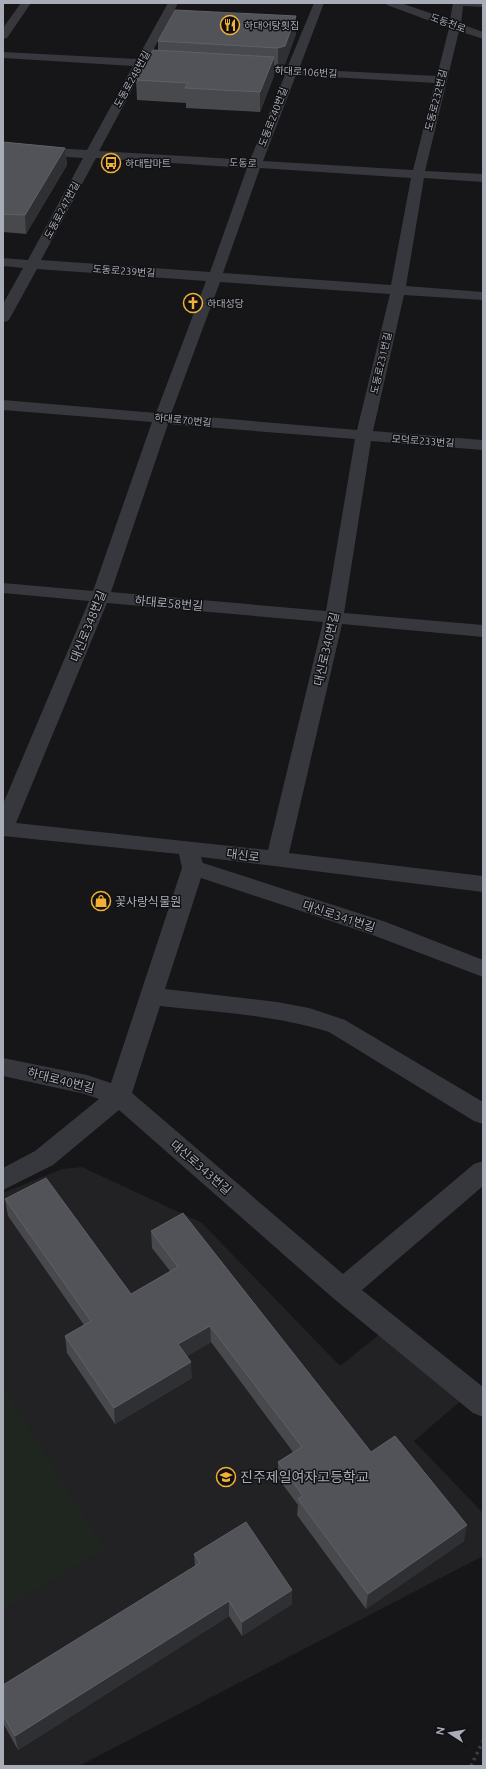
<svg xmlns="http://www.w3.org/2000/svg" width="486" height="1769" font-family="Ubuntu,'Noto Sans KR',sans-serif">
	<rect width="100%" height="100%" fill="#161618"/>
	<!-- built -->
	<path fill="#222225" d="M82 1167 202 1223 340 1366 380 1334 470 1393 414 1441 483 1513V1556L79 1766H3V1193L62 1169Z"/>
	<!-- green -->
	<path fill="#1e261f" d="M3 1388 105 1549 3 1609Z"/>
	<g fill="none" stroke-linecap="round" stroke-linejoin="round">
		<!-- path -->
		<path stroke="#3d3f44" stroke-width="3.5" stroke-dasharray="2.5 4" stroke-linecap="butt" d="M471 1766 483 1741"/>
		<!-- minor -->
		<path fill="#37383d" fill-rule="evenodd" d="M21 3H31L7 38 3 39V28Z
			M168 3H178L148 60 176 62 182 65 176 68 144 67 99 151 250 160 285 75 274 73 272 71 278 68H287L314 3H324L299 69 437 76 449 28 387 5 386 3H401L450 20 453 3H483V7L463 6 461 24 483 32V39L459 31 425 171 483 174V182L424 178 406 286 483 292V300L404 295 373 431 483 440V450L371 441 344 613 483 625V637L342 624 289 853 483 876V892L201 857 203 863 386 922 483 960V977L370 934 201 878 165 989 277 1002 309 1008 345 1020 483 1102V1124L474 1121 329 1032C275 1015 216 1012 160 1006L132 1093 343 1274 474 1164 483 1161V1186L362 1290 483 1387V1417L473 1413 333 1298 119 1110 53 1165 3 1190V1168L35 1151 99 1099 85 1094 3 1076V1058L87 1075 111 1083 182 868 179 854 3 836V804L89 601 3 593V583L93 591 152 422 3 410V400L156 413 206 281 37 269 10 318 8 321 3 322V304L23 268 3 266V258L28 260 83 158 3 153V145L87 150 133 66 3 58V52L137 59ZM296 75 435 83 413 170 263 161ZM96 158 247 168 210 272 41 260ZM260 168 411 178 391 285 223 273ZM220 282 390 294 357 430 171 414ZM168 424 355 439 326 611 111 592ZM107 603 323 622 268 850 16 823Z"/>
	</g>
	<!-- wall -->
	<path fill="#47494d" d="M296 16V34L285 64 278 66H274V76L260 112 186 108V103L137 100 136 80 158 50V41Z
		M3 142 65 148 67 165 26 234 3 232Z
		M5 1199 131 1294 170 1271 152 1248 151 1231 371 1452 464 1541 366 1609 297 1515 298 1505 278 1478V1462L293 1452 211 1342 187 1356 192 1378 115 1424 67 1353 65 1336 84 1325 8 1216Z
		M194 1554 292 1590V1604L242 1636 229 1616 18 1750 3 1723V1685L195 1567Z"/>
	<!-- shaded-wall -->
	<path fill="#2f3033" d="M296 16V34L285 64 278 66V48Z
		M274 57V76L260 112V92Z
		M65 148 67 165 26 234 25 215Z
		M210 1326 211 1342 179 1361 178 1344Z
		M191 1362 192 1378 115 1424 114 1408Z
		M467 1525 464 1541 366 1609 368 1594Z
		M292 1590V1604L242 1636V1622Z
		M229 1601V1616L18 1750 15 1736Z"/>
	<!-- building -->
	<path fill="#525359" stroke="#5f6168" d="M175 10 296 16 285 46 278 48 158 41Z
		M153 50 274 57 260 92 185 88 188 83 136 80Z
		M3 142 65 148 25 215 3 214Z
		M46 1178 131 1294 178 1267 151 1231 183 1213 371 1452 395 1436 467 1525 368 1594 298 1499 303 1496 278 1462 302 1447 210 1326 178 1344 191 1362 114 1408 65 1336 91 1321 5 1199Z
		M246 1522 292 1590 242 1622 229 1601 15 1736 3 1715V1685L200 1563 194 1554Z"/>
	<!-- icons -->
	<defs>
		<symbol id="restaurant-ring" viewBox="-11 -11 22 22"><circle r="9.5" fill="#111113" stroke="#f2b134" stroke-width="1.5"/><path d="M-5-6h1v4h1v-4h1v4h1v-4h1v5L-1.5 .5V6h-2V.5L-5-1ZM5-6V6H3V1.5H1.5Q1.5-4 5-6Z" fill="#f2b134"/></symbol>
		<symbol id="bus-ring" viewBox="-11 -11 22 22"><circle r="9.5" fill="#111113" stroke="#f2b134" stroke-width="1.5"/><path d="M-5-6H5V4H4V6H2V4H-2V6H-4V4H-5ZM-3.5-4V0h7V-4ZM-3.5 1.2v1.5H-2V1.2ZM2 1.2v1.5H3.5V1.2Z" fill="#f2b134"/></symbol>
		<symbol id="church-ring" viewBox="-11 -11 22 22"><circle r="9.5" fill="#111113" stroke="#f2b134" stroke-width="1.5"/><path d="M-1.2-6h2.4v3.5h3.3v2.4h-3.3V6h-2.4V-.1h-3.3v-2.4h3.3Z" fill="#f2b134"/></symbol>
		<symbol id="shop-ring" viewBox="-11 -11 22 22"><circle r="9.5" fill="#111113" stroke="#f2b134" stroke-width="1.5"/><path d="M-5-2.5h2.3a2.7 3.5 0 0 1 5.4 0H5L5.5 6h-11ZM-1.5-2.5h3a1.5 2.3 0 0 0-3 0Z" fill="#f2b134"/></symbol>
		<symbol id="school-ring" viewBox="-11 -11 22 22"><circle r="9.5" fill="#111113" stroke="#f2b134" stroke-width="1.5"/><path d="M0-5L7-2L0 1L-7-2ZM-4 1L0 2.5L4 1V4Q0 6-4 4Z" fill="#f2b134"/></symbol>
	</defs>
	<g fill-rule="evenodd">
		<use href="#restaurant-ring" x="219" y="14" width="22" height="22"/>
		<use href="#bus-ring" x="100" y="152" width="22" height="22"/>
		<use href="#church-ring" x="182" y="292" width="22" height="22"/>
		<use href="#shop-ring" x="90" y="890" width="22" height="22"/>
		<use href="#school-ring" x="215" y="1466" width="22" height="22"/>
	</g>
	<g text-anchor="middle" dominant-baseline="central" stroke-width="3" stroke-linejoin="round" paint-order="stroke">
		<!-- far-street labels -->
		<g font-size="10" fill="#a8adb8" stroke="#111113">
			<text transform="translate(448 23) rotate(20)">도동천로</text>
			<text transform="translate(306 72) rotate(3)">하대로106번길</text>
			<text transform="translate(132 79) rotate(-61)">도동로248번길</text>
			<text transform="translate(436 100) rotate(-76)">도동로232번길</text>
			<text transform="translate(273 117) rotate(-69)">도동로240번길</text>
			<text transform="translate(243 163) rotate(3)">도동로</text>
			<text transform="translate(62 210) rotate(-62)">도동로247번길</text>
			<text transform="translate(124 271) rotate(4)">도동로239번길</text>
			<text transform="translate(381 363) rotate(-77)">도동로231번길</text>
			<text transform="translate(183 420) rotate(5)">하대로70번길</text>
			<text transform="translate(423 441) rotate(4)">모덕로233번길</text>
		</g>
		<!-- far-poi labels -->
		<g font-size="10" fill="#a8adb8" stroke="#111113" text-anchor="start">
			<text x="244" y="25">하대어탕횟집</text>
			<text x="125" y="163">하대탑마트</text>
			<text x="207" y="303">하대성당</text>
		</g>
		<!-- street labels -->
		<g font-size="12" fill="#a8adb8" stroke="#111113">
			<text transform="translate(169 603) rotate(5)">하대로58번길</text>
			<text transform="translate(88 626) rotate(-68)">대신로348번길</text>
			<text transform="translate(326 649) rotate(-77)">대신로340번길</text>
			<text transform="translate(243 855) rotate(7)">대신로</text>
			<text transform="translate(339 916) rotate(18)">대신로341번길</text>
			<text transform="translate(61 1080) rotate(14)">하대로40번길</text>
			<text transform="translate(201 1167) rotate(41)">대신로343번길</text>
		</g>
		<!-- poi labels -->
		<g font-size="12" fill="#a8adb8" stroke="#111113" text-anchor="start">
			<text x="115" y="901">꽃사랑식물원</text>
		</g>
		<!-- near-poi labels -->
		<g font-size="14" fill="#a8adb8" stroke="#111113" text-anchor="start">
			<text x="240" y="1477">진주제일여자고등학교</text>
		</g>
	</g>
	<!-- border -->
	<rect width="486" height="1769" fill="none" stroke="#a8adb8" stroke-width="8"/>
	<!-- north arrow -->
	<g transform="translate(450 1733) rotate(282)" stroke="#111113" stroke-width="3" paint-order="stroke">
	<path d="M0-3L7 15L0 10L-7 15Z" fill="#a8adb8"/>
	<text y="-6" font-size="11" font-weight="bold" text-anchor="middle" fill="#a8adb8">N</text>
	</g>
</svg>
